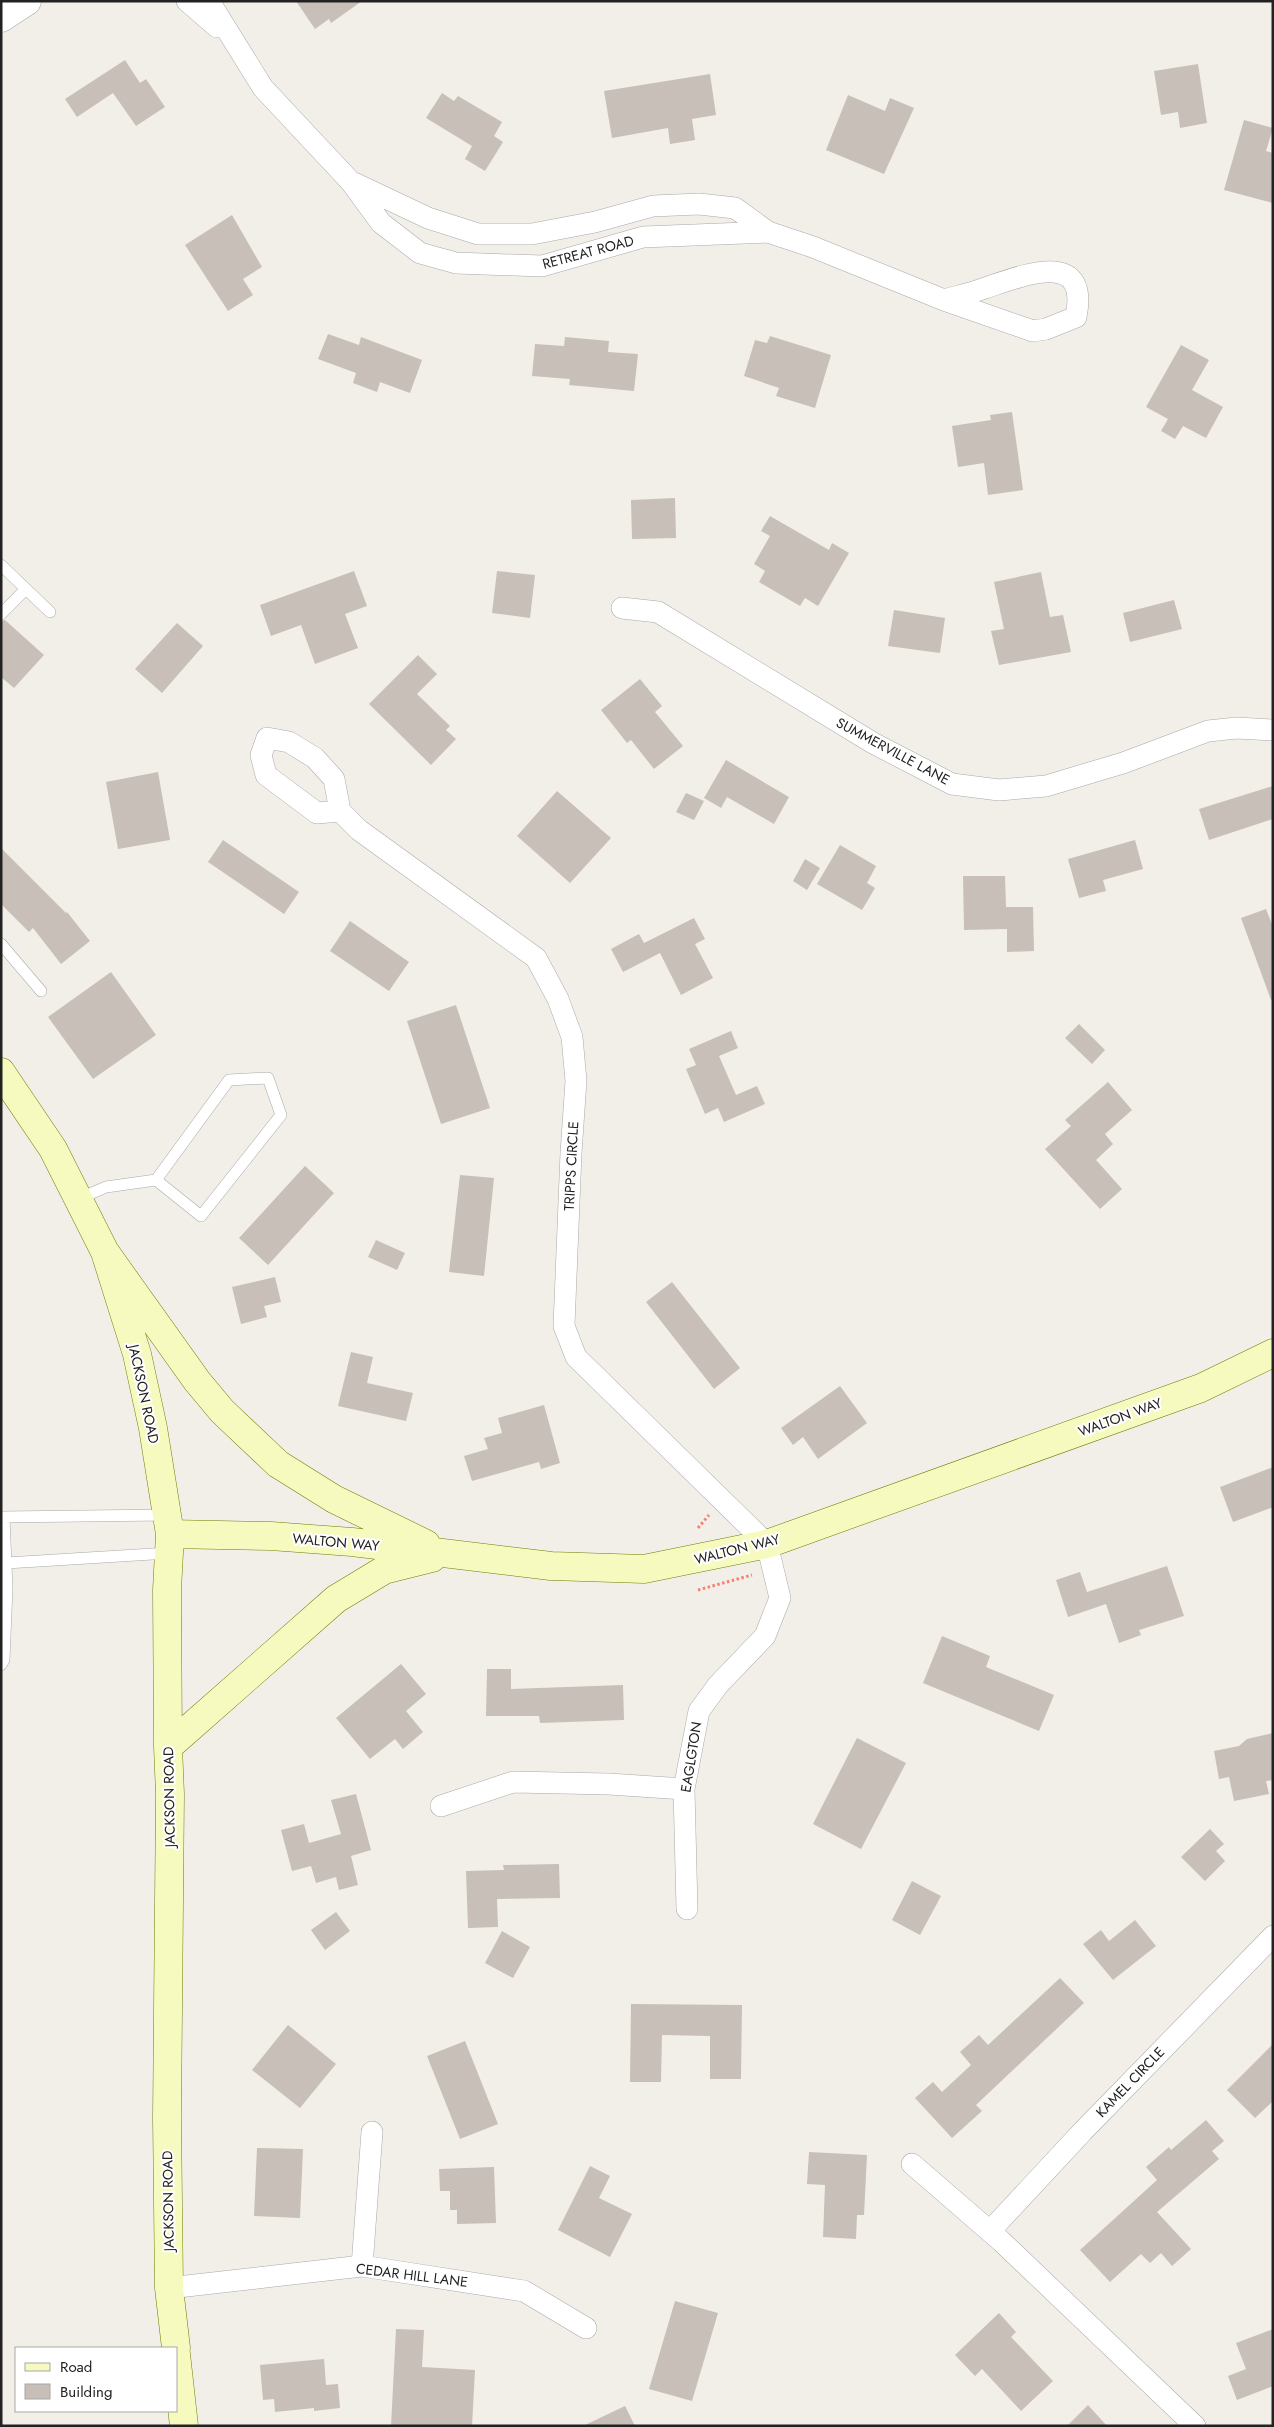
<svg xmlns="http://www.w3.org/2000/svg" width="1274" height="2427" font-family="Jost,sans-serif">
	<rect width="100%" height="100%" fill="#f2efe9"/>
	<!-- building -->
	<path fill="#c7bfb8" d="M296 1H362L331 23 329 19 315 29Z
		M125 60 140 83 146 79 165 107 136 126 113 93 77 117 65 99Z
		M1198 64 1207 123 1180 128 1178 112 1161 115 1154 71Z
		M710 74 716 115 692 119 695 140 670 144 668 128 612 138 604 91Z
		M442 93 454 101 458 96 502 122 494 136 503 142 485 171 465 159 472 146 426 118Z
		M848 95 885 111 890 98 914 108 884 174 826 150Z
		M1244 120 1273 128 1266 151 1273 153V203L1224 190Z
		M232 215 262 267 243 279 253 295 228 311 185 245Z
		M328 334 359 345 361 337 422 360 410 393 380 382 377 392 353 383 356 373 318 359Z
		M770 336 831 355 815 408 776 396 779 388 744 376 755 340 767 343Z
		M565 337 609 341 608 352 638 354 634 391 569 385 570 379 532 376 535 344 564 346Z
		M1181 345 1209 360 1192 390 1223 407 1206 438 1183 426 1175 439 1161 431 1168 419 1146 407Z
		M1012 412 1023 490 988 495 984 463 958 467 952 426 991 420 990 415Z
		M675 498 676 538 632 539 631 500Z
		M770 516 829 550 832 543 849 553 818 606 805 598 800 606 759 582 765 571 754 564 770 536 761 531Z
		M354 571 367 606 345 614 358 648 315 664 301 625 271 636 260 605Z
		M497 571 535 575 530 618 492 613Z
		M1041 572 1050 617 1063 615 1071 652 999 665 991 631 1004 629 994 582Z
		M1174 600 1182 629 1130 642 1123 613Z
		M894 610 945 618 940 653 888 646Z
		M5 620 44 655 14 688 1 677V621Z
		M177 623 203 646 162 693 135 669Z
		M418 655 437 674 417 694 450 726 446 730 456 739 431 765 369 704Z
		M640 679 662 706 655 712 683 746 654 769 631 740 627 743 601 710Z
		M726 760 789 797 774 824 727 797 721 808 704 798Z
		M158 772 170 840 118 849 106 782Z
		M1273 786V819L1209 840 1199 809Z
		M557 791 611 838 570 883 517 836Z
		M686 793 704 801 694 820 676 812Z
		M223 840 299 892 284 914 208 862Z
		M1135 840 1143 869 1103 880 1106 891 1079 898 1068 859Z
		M840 845 876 866 867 883 875 888 862 910 817 884Z
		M1 848 66 913 67 912 90 941 61 964 33 928 29 932 1 904Z
		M805 859 820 868 807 890 793 881Z
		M963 876H1005L1006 907H1033L1034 951 1007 952V929L964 930Z
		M1266 909 1273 927V999L1271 1000 1241 918Z
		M694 918 705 939 695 944 713 978 681 995 660 953 623 972 611 949 639 934 644 943Z
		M350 921 409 962 389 991 330 951Z
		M111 972 156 1035 93 1079 48 1017Z
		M456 1005 490 1108 441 1124 407 1021Z
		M1079 1024 1105 1050 1092 1064 1065 1038Z
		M731 1031 738 1048 719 1056 736 1095 757 1086 765 1104 724 1122 718 1108 705 1114 686 1069 696 1065 689 1049Z
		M1108 1082 1132 1110 1105 1134 1113 1144 1096 1160 1122 1189 1100 1209 1045 1149 1071 1126 1065 1120Z
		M305 1166 334 1193 268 1265 239 1238Z
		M460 1175 494 1178 484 1276 449 1272Z
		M376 1240 405 1253 397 1270 368 1257Z
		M275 1277 281 1302 264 1306 267 1317 241 1324 232 1287Z
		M672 1282 740 1368 714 1389 646 1302Z
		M351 1352 373 1357 367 1383 413 1393 406 1421 338 1406Z
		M840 1386 867 1423 818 1459 803 1437 793 1445 781 1428Z
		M544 1405 560 1463 541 1469 539 1462 472 1481 464 1456 488 1449 484 1438 502 1433 498 1418Z
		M1273 1467V1507L1233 1522 1220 1487Z
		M1167 1566 1184 1616 1139 1630 1141 1635 1119 1643 1106 1604 1068 1617 1056 1580 1080 1572 1087 1592Z
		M942 1636 990 1656 986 1667 1054 1695 1039 1731 923 1683Z
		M401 1664 426 1694 406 1711 423 1732 403 1749 395 1739 370 1759 336 1718Z
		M487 1669H511V1689L623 1685 624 1720 540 1723 539 1716H486Z
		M1273 1733V1780L1266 1781 1269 1794 1234 1801 1229 1777 1219 1779 1214 1751 1239 1746 1247 1739Z
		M857 1738 906 1763 861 1849 813 1824Z
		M356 1794 371 1850 351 1856 358 1885 339 1890 336 1877 316 1883 311 1866 292 1871 281 1830 304 1824 309 1843 341 1834 331 1800Z
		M1210 1829 1224 1844 1216 1851 1225 1861 1205 1881 1181 1857Z
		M559 1864 560 1898 497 1899 498 1927 468 1928 466 1871 504 1870 503 1865Z
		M912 1881 941 1896 920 1935 892 1920Z
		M336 1912 350 1931 325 1950 311 1930Z
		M1135 1920 1156 1946 1113 1980 1083 1944 1101 1930 1109 1941Z
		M502 1931 530 1947 513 1978 485 1963Z
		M1060 1978 1084 2003 976 2105 982 2111 952 2138 915 2098 933 2082 942 2092 971 2065 960 2052 979 2035 988 2045Z
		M631 2004 742 2005 741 2079H710V2036L662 2035 661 2082H630Z
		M288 2025 336 2064 300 2108 252 2070Z
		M465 2041 498 2124 460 2139 427 2056Z
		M1273 2044V2101L1255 2118 1227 2090Z
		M1206 2120 1224 2141 1212 2151 1219 2159 1157 2212 1191 2249 1172 2266 1161 2253 1150 2263 1141 2254 1110 2282 1080 2250 1157 2180 1146 2167 1169 2147 1171 2150Z
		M257 2148 303 2149 300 2218 254 2216Z
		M809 2152 867 2155 864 2215H857L856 2239 823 2237 825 2185 807 2184Z
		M590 2166 610 2176 599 2198 632 2214 610 2257 558 2230Z
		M494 2167 496 2223 457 2224V2210H450V2191H440L439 2169Z
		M675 2301 718 2313 692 2401 649 2389Z
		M999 2313 1016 2332 1011 2337 1053 2381 1021 2411 982 2369 975 2376 955 2355Z
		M396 2329 424 2330 422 2367 475 2370 472 2426H391Z
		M1273 2329V2386L1237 2400 1228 2376 1246 2369 1236 2343Z
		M324 2359 326 2385 338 2384 340 2408 314 2411V2408L275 2412 274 2399 263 2400 260 2365Z
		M1088 2405 1107 2426H1067Z
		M625 2406 635 2426H583Z"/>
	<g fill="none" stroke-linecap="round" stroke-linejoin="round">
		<defs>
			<path id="service" d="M1 565 26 589 1 614
				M26 589 50 612
				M1 944 41 991
				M78 1199 106 1187 156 1180 229 1080 268 1078 281 1115 201 1216 156 1180
				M1 1517 167 1515
				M6 1563 169 1553
				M1 1665 4 1660 7 1588 4 1518"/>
			<path id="minor" d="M187 1 217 27
				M209 1 263 88 351 182 381 223 420 253 456 263 542 266 643 237 768 232 813 247 944 300 1033 331 1046 329 1076 317C1090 247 1022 276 985 288 972 293 958 296 944 300
				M354 183 428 218 478 234H532L595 222 653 206 699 204 735 208 768 232
				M622 608 658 612 873 743 952 784 999 790 1046 786 1123 763 1208 731 1237 728 1273 730
				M340 811 317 813 266 775 261 755 267 738 289 742 315 758 334 779 340 811 359 830 536 958 558 999 572 1037 576 1081 571 1153 564 1326 576 1357 767 1544 780 1598 765 1636 718 1685 699 1711 684 1789 687 1909
				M441 1806 513 1782 609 1784 684 1789
				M912 2164 1001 2241 1195 2426
				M990 2231 1083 2131 1273 1936
				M362 2266 372 2132
				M169 2288 362 2266 524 2291 586 2328"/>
			<path id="tertiary" d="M1 18 27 1"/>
			<path id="secondary" d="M1 1072 53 1149 105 1252 197 1381 222 1411 278 1464 334 1499 426 1544
				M105 1252 137 1354 153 1428 170 1534 167 1590 168 1747 170 1794 167 2118 169 2288 176 2348
				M170 1534 271 1536 352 1542 551 1566 644 1569 767 1544 1201 1388 1273 1353
				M168 1747 336 1599 384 1570 432 1558
				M176 2354 184 2426"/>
		</defs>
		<!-- service casing -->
		<use href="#service" stroke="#a9a9a9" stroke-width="12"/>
		<!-- minor casing -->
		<use href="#minor" stroke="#a9a9a9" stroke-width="22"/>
		<!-- tertiary casing -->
		<use href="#tertiary" stroke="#a9a9a9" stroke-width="29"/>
		<!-- secondary casing -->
		<use href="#secondary" stroke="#707d05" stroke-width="29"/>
		<!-- path -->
		<path stroke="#fa8072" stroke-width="3" stroke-dasharray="2.5 2.5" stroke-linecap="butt" d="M698 1528 709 1515
			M698 1590 752 1575"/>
		<!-- service -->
		<use href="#service" stroke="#fff" stroke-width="11"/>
		<!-- minor -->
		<use href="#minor" stroke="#fff" stroke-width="21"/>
		<!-- tertiary -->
		<use href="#tertiary" stroke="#fff" stroke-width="28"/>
		<!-- secondary -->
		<use href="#secondary" stroke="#f7fabf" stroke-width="28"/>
	</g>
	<g text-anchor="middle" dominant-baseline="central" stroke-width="4" stroke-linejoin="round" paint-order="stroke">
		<!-- street labels -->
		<g font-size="14" fill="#222" stroke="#fff">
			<text transform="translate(588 252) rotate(-15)">RETREAT ROAD</text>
			<text transform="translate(893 751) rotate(28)">SUMMERVILLE LANE</text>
			<text transform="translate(571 1166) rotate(-87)">TRIPPS CIRCLE</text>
			<text transform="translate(144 1394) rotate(78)">JACKSON ROAD</text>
			<text transform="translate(1120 1417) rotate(-20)">WALTON WAY</text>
			<text transform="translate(336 1542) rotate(5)">WALTON WAY</text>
			<text transform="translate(737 1549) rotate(-14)">WALTON WAY</text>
			<text transform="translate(691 1757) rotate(-81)">EAGLGTON</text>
			<text transform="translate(169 1797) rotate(-91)">JACKSON ROAD</text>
			<text transform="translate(1130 2082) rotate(-46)">KAMEL CIRCLE</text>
			<text transform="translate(168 2201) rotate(-91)">JACKSON ROAD</text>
			<text transform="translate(412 2275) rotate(7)">CEDAR HILL LANE</text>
		</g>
	</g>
	<!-- border -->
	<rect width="1274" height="2427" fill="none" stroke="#222222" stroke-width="5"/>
	<!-- legend -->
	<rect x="15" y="2347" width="162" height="65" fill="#ffffff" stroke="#a7a7a7"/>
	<rect x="25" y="2363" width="25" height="8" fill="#f7fabf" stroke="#a7a7a7"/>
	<text x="60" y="2372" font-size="15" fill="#222222">Road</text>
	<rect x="25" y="2384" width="25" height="15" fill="#c7bfb8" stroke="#a7a7a7"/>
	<text x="60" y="2397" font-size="15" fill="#222222">Building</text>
</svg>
